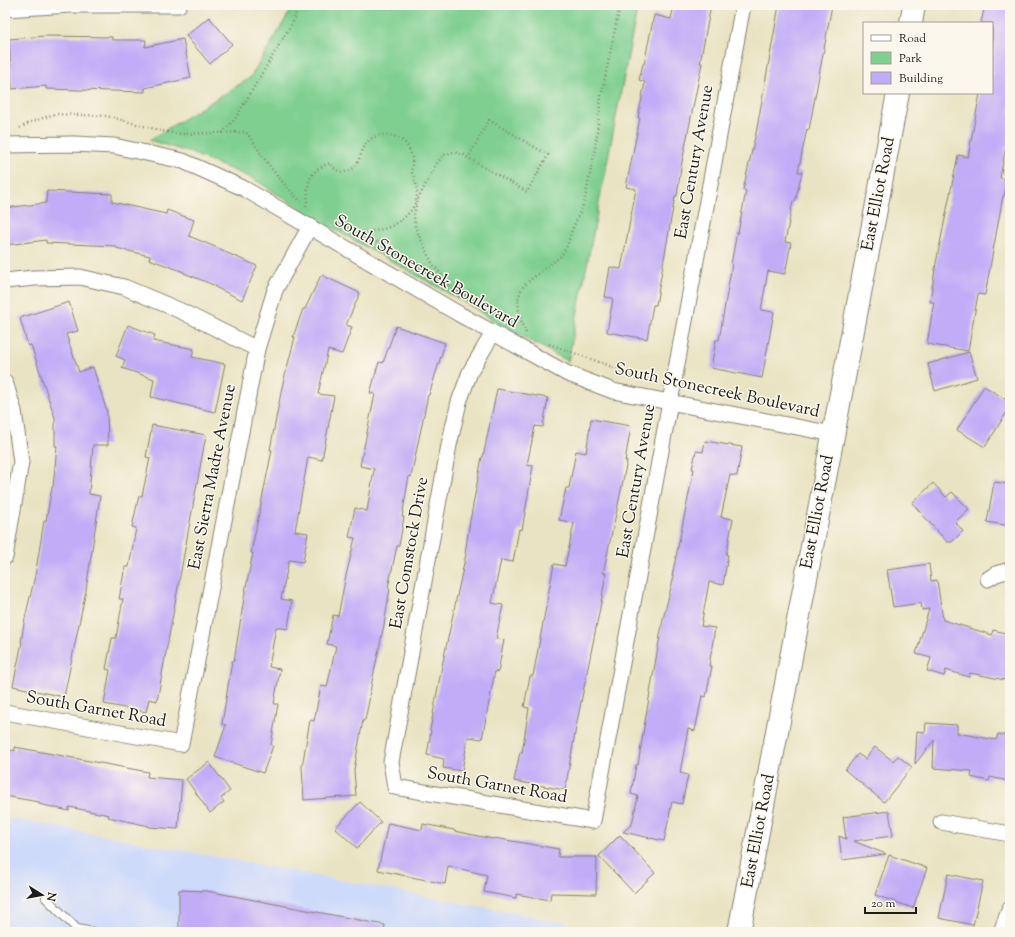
<svg xmlns="http://www.w3.org/2000/svg" width="1015" height="937" font-family="'Sorts Mill Goudy',serif">
	<rect width="100%" height="100%" fill="#fbf7ec"/>
	<filter id="ink" filterUnits="userSpaceOnUse"><feTurbulence type="fractalNoise" baseFrequency=".025" numOctaves="2"/><feDisplacementMap in="SourceGraphic" scale="8" xChannelSelector="R" yChannelSelector="G"/><feConvolveMatrix kernelMatrix="1 2 1 2 8 2 1 2 1" color-interpolation-filters="sRGB"/></filter>
	<filter id="wash" filterUnits="userSpaceOnUse"><feTurbulence type="fractalNoise" baseFrequency=".012" numOctaves="4" result="noise"/><feDisplacementMap in="SourceGraphic" scale="16" xChannelSelector="R" yChannelSelector="G"/><feGaussianBlur stdDeviation="0.9" result="paint"/><feColorMatrix in="noise" values="0 0 0 0 0 0 0 0 0 0 0 0 0 0 0 0 0 1.4 0 .05"/><feComposite in="paint" operator="in"/></filter>
	<g filter="url(#wash)">
		<rect width="100%" height="100%" fill="#eae3c3"/>
		<!-- built -->
		<path fill="#cedafa" d="M5 817 615 932H5Z"/>
		<!-- green -->
		<path fill="#7ecf90" stroke="#4d7656" d="M290 5H638L568 361 499 324 468 304 318 220 254 179 191 153 149 140 250 78 291 10Z"/>
		<g id="blocks">
			<!-- building -->
			<path fill="#c1acf7" d="M674 5H711L700 63H702L681 167 677 196H675L656 305H653L647 339 607 332 613 298 605 297 610 267 621 269 636 189 626 187 640 118H638L645 82 639 80 643 64H644L654 15 671 19Z
				M779 5H832L809 130 807 129 798 172H802L795 202 793 201 785 242 791 243 785 274 768 271 761 310 774 312 762 378 711 368 716 340H719L732 264H731L737 232 738 233 746 191 743 190 757 128Z
				M985 5H997L1010 7V146H1006L1000 178 1007 179 1004 196H1003L985 295 978 294 968 351 927 344 934 302H930L936 263 958 155 968 157 980 93H992V23H981Z
				M209 17 232 44 210 64 186 36Z
				M46 36 112 37V40H146L145 47 183 39 191 78 145 88V92L46 89V86L12 89 9 39Z
				M47 191 112 194V202L166 214 167 210 194 220 189 236 225 251V252L257 266 242 300 215 287 216 286 184 273V272L149 259 150 256 116 248V246L46 243V240L6 245 5 208 46 203Z
				M321 275 360 293 346 325 352 327 342 354 328 350 318 394 334 396 322 460 308 457 300 503 295 531 308 533 303 562 289 560 281 599 292 601 288 629 276 627 269 667 280 669 274 704H278L271 745 273 746 263 773 215 757 226 725 222 724 232 661H234L245 592 253 553H251L272 450H270L282 387 295 337H293L303 309H305Z
				M69 302 78 331 66 334 79 372 93 367 107 412 108 445H93L89 494 100 496 86 590 64 697 13 686 22 642H21L25 618 35 576 44 521H46L52 487H53L57 446H55V418L31 345 28 346 20 318Z
				M128 325 155 335 153 341 194 349 192 357 225 364 215 412 151 397 154 379 122 368 125 360 116 356Z
				M396 326 445 343 429 395H428L411 477 409 476 402 517H404L399 546H397L388 588H390L384 625 369 696H370L365 720H363L354 770 356 796 304 800 302 767 310 720 314 721 321 686 327 687 336 646 327 644 333 615 338 616 345 580 355 538 349 537 355 508 367 511 374 469 360 466 375 394 370 393 379 362 383 363Z
				M969 352 977 378 935 391 928 364Z
				M984 386 1010 402V407L985 447 957 430Z
				M497 389 548 398 543 427 535 426 527 465 533 466 522 530 519 529 513 562 501 560 492 603 503 605 496 639 504 640 498 672 495 671 482 739 468 737 462 771 443 768 444 759 427 755 431 731 430 730 442 666 466 554 465 553 470 521 482 457H483Z
				M591 419 631 426 625 461H627L618 505 603 573H606L601 603 577 722 565 790 514 781 520 752H522L529 708 524 707 530 676H533L554 564 565 566 574 523 559 520 566 488H569L576 451 586 453Z
				M152 425 206 435 157 701 149 699 146 712 104 704 110 670 106 669 112 638H116L123 599H119L125 567H129L136 528 132 527 139 496H142L150 458 146 457Z
				M705 441 742 447 737 476 730 475 721 517 733 519 726 555H728L723 585 709 582 701 626 715 628 709 666H712L706 697 702 696 695 731 688 729 680 773 688 775 682 804 672 802 664 841 623 832 632 824 638 796 631 794 636 765H638L645 721 663 619 674 576H672L694 469H692L696 451 703 452Z
				M994 482 1010 484V526L987 522Z
				M933 483 946 497 952 492 969 509 955 522 963 531 952 542H947L912 503Z
				M929 564 931 581 937 580 943 620 992 635 993 630 1010 634V681L970 673 969 677 946 670 944 676 927 671 931 658 916 654 929 609 922 610 921 603 893 607 887 570Z
				M926 723 957 725V733L996 740 998 734 1010 736V773L1008 781 990 777 989 781 971 777 972 771 933 768 934 740 915 764 917 731 925 732Z
				M15 747 148 772 147 777 182 780 178 829 149 827V826L108 817 109 815 69 807V811L39 804V802L5 796V749L15 751Z
				M875 747 893 761 898 756 912 767 884 802 845 770 858 754 865 759Z
				M209 762 230 791 221 798 224 802 210 813 186 779Z
				M360 802 381 822 357 848 335 828Z
				M889 811 893 836 853 841 886 854 842 860 839 836 846 839 843 817Z
				M388 823 422 830 423 824 454 830V831L493 839 494 838 559 849 558 857H597L596 894 551 893 550 900 516 894V898L484 892 487 875 448 866 445 884 378 870Z
				M620 835 655 873 634 893 599 856Z
				M889 855 927 868 913 908 875 895Z
				M948 874 983 881 973 925 939 918Z
				M179 890 207 891 385 925 384 932H194L179 929Z"/>
		</g>
	</g>
	<g filter="url(#ink)">
		<use href="#blocks" fill-opacity="0" stroke="#838070" stroke-width="1"/>
		<g fill="none" stroke-linecap="round" stroke-linejoin="round">
			<defs>
				<path id="lane" d="M46 898 77 929 93 932"/>
				<path id="street" d="M5 9 70 5H179
					M5 145 74 144 114 146 183 161 243 188 459 314 566 373 613 391 833 434
					M5 281 34 278 80 277 124 287 181 311 257 349
					M493 333 470 372 459 402 449 445 391 762 395 787 593 821 743 5
					M5 382 14 411 21 462 5 557
					M988 579 996 574 1010 570
					M5 712 181 744 257 349 275 290 310 226
					M941 822 1010 834
					M1001 932 1010 908"/>
				<path id="secondary" d="M911 23 914 5
					M739 932 898 93"/>
			</defs>
			<!-- lane casing -->
			<use href="#lane" stroke="#838070" stroke-width="10"/>
			<!-- street casing -->
			<use href="#street" stroke="#838070" stroke-width="17"/>
			<!-- secondary casing -->
			<use href="#secondary" stroke="#838070" stroke-width="24"/>
			<!-- path -->
			<path stroke="#838070" stroke-width="2.5" stroke-dasharray="1 3" stroke-linecap="butt" d="M20 128 31 122 55 114 107 116 166 132 181 134 246 132C254 142 260 153 268 164 278 177 289 190 301 202
				M222 133 235 119 294 20 298 5
				M306 206C310 183 304 173 330 163 334 169 340 174 348 171 366 165 356 133 388 135 396 136 404 140 408 147 413 155 413 163 411 171 423 194 417 211 395 224 386 230 372 231 361 233
				M347 229 361 233 393 251 488 310
				M450 284 433 265 415 227 414 215 417 201 437 163 444 155 454 152 463 154 468 158 527 192 548 155 489 120 468 158
				M526 333 519 315 518 299 522 288 529 281 561 256 567 246 572 230 584 203 595 150 601 97 620 5
				M549 344 605 364 636 378"/>
			<!-- lane -->
			<use href="#lane" stroke="#fff" stroke-width="8"/>
			<!-- street -->
			<use href="#street" stroke="#fff" stroke-width="15"/>
			<!-- secondary -->
			<use href="#secondary" stroke="#fff" stroke-width="22"/>
		</g>
	</g>
	<g text-anchor="middle" dominant-baseline="central" stroke-width="3" stroke-linejoin="round" paint-order="stroke">
		<!-- street labels -->
		<g font-size="17" fill="#1c1c1c" stroke="#fbf7ec">
			<text transform="translate(695 162) rotate(-80)">East Century Avenue</text>
			<text transform="translate(879 194) rotate(-79)">East Elliot Road</text>
			<text transform="translate(426 272) rotate(30)">South Stonecreek Boulevard</text>
			<text transform="translate(717 391) rotate(12)">South Stonecreek Boulevard</text>
			<text transform="translate(213 477) rotate(-79)">East Sierra Madre Avenue</text>
			<text transform="translate(637 481) rotate(-80)">East Century Avenue</text>
			<text transform="translate(818 512) rotate(-79)">East Elliot Road</text>
			<text transform="translate(410 553) rotate(-80)">East Comstock Drive</text>
			<text transform="translate(96 710) rotate(10)">South Garnet Road</text>
			<text transform="translate(497 786) rotate(10)">South Garnet Road</text>
			<text transform="translate(759 831) rotate(-79)">East Elliot Road</text>
		</g>
	</g>
	<!-- margin -->
	<rect width="1015" height="937" fill="none" stroke="#fbf7ec" stroke-width="20"/>
	<!-- legend -->
	<rect x="863" y="22" width="130" height="72" fill="#fbf7ec" stroke="#a29f99"/>
	<rect x="871" y="35" width="20" height="6" fill="#ffffff" stroke="#a29f99"/>
	<text x="899" y="42" font-size="12" fill="#1c1c1c">Road</text>
	<rect x="871" y="52" width="20" height="12" fill="#7ecf90" stroke="#a29f99"/>
	<text x="899" y="62" font-size="12" fill="#1c1c1c">Park</text>
	<rect x="871" y="72" width="20" height="12" fill="#c1acf7" stroke="#a29f99"/>
	<text x="899" y="82" font-size="12" fill="#1c1c1c">Building</text>
	<!-- north arrow -->
	<g transform="translate(42 895) rotate(101)" stroke="#fbf7ec" stroke-width="3" paint-order="stroke">
	<path d="M0-3L7 15L0 10L-7 15Z" fill="#1c1c1c"/>
	<text y="-6" font-size="11" font-weight="bold" text-anchor="middle" fill="#1c1c1c">N</text>
	</g>
	<!-- scale -->
	<path d="M865 907v6h51v-6" fill="none" stroke="#1c1c1c" stroke-width="2"/>
	<text x="871" y="907" font-size="12" fill="#1c1c1c" stroke="#fbf7ec" stroke-width="3" paint-order="stroke">20 m</text>
</svg>
